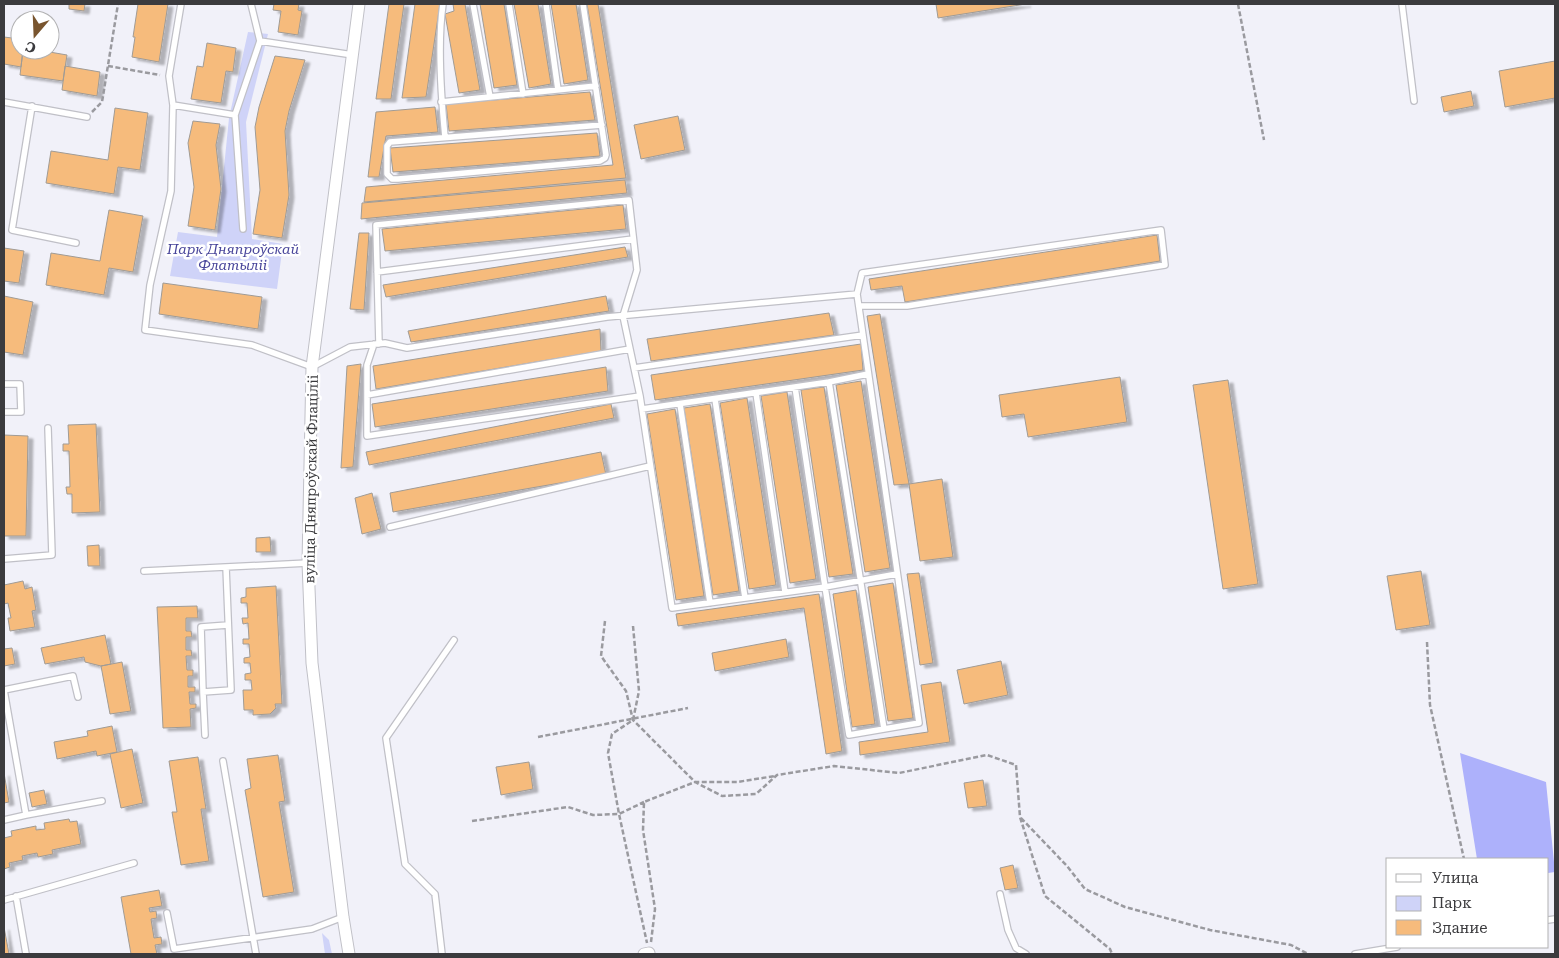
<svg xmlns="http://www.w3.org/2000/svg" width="1559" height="958" font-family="'Roboto Serif',serif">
	<defs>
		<filter id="shadow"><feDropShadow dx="5" dy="3" stdDeviation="1" flood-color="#0004"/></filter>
	</defs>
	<rect width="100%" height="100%" fill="#f1f1f9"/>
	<!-- green -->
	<path fill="#cfd3f8" d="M248 32 268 34 246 122 252 239 283 244 277 289 170 276 178 232 217 237 229 118Z
		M322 933 329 940 332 954H325Z"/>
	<!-- forest -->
	<path fill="#adb1fb" d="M1460 753 1546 782 1555 872 1548 873V859H1477Z"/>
	<!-- building -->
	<path fill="#f6bb7c" stroke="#a09b95" filter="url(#shadow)" d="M69 4H85L84 11 69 9Z
		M138 4H168L159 62 132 57 135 37H133Z
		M274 4H299L298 10 302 11 298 35 278 32 281 11 273 10Z
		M389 4H404L391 99H376Z
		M415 4H440L426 97 402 98Z
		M453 4H465L480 90 459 93 445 14 454 11Z
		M480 4H504L517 85 494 88Z
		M514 4H538L551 84 529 88Z
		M551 4H576L588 80 564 84Z
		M587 4H598L626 178 364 202 366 187 613 165Z
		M936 4H1026L938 18Z
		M4 37 20 39V50H23L21 67 4 64Z
		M207 43 236 48 233 72 226 71 221 103 191 99 197 66 203 67Z
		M23 50H38L67 55 63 81 20 75Z
		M275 56 305 60 289 111 285 131 289 195 282 238 253 234 260 190 255 127 259 107Z
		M1555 61V98L1505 107 1499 71Z
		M65 66 100 72 97 96 62 90Z
		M1471 91 1474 106 1444 112 1441 97Z
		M590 92 595 120 449 131 446 104Z
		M435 107 438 132 386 136 379 177H368L376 112Z
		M115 108 148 113 140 170 118 167 114 194 46 183 51 151 108 160Z
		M678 116 685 150 641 159 634 125Z
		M193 121 220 124 216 145 221 189 215 230 188 226 194 187 188 143Z
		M597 133 600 156 393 172 390 148Z
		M625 180 627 193 361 219 362 203Z
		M623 205 626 229 385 251 382 229Z
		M109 210 143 216 133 272 109 268 104 295 46 285 51 253 100 261Z
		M359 233H369L364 310 350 309Z
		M1157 235 1160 261 905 302 902 286 871 290 869 279Z
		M625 247 628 257 386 297 383 285Z
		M4 248 24 251 19 283 4 281Z
		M163 283 262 297 258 329 159 314Z
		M4 296 33 302 23 355 4 352Z
		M606 296 609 311 411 342 408 331Z
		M829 313 834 335 651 361 647 339Z
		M880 314 909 484 894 485 867 316Z
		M600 329 601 351 376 389 373 366Z
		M861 344 863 370 655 400 651 375Z
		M361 364 353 467 341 468 347 366Z
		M606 367 608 391 375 427 372 404Z
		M1120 377 1127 422 1028 437 1024 414 1002 417 999 395Z
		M1228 380 1258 584 1223 589 1193 385Z
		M861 381 890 568 865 572 836 385Z
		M824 387 853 574 829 577 801 390Z
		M787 392 816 579 790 583 761 396Z
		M747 398 776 585 749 589 720 403Z
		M611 404 614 418 369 465 366 452Z
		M710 404 739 591 713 595 684 408Z
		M675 409 704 596 676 600 647 414Z
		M96 424 100 512 72 513V494H67L66 487H70L69 451H63V444H69L68 425Z
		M4 435 28 436 26 536H4Z
		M601 452 606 475 393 512 390 493Z
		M942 479 953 557 920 561 909 484Z
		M372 493 381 529 362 534 355 498Z
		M270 537 271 552H256V538Z
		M99 545 100 566H88L87 546Z
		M1421 571 1430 625 1396 630 1387 576Z
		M919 573 933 663 920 665 907 574Z
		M23 581 25 589 32 587 36 610 32 611 35 627 10 631 8 618H11L8 603 4 604V585Z
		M893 583 913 718 888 721 868 587Z
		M276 586 282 704H275L276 708 270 714 253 715V710H244L243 690H252L251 680H245V674L251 673 250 663H244V658L250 657 249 644H243V639H249L248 623 243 624 242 618H248L247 603H241V598L246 597V588Z
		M856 590 875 724 852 727 833 594Z
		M819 594 842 751 826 754 804 608 678 626 676 614Z
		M197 606 198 618H186V631H191L192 637H186V650H191L192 656H186L187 670H193V676H188V687H195V692H189L190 704H196V708L190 709 191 727 163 728 157 607Z
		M105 635 111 664 101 666 85 662 84 657 45 664 41 648Z
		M786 639 789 657 715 671 712 653Z
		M12 648 15 664 4 666V649Z
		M1001 661 1008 695 964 704 957 670Z
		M122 662 131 711 110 714 101 666Z
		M941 682 950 742 860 755 859 742 928 732 921 685Z
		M112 726 117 752 97 756 96 751 57 759 54 742 88 736 87 731Z
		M132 749 143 803 121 808 110 754Z
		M278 755 285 801 279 802 294 892 263 897 245 790 251 788 247 759Z
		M198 757 206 809H201L209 861 181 865 172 812H177L169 761Z
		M529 762 533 789 501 795 496 767Z
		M4 773 9 802 4 803Z
		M983 780 987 806 968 808 964 783Z
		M44 790 47 804 32 807 29 793Z
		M69 819 70 822 77 821 81 844 52 850 53 854 38 857 37 853 22 856 23 860 9 863 10 867 4 869V838L12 836 11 831 36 826V830L45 829 44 823Z
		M1013 865 1018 888 1005 890 1000 868Z
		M159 890 162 906 149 908 150 912 156 911 157 918 151 919 154 938 161 937 162 944 155 945 157 954H131L121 897Z
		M4 927 9 954H4Z"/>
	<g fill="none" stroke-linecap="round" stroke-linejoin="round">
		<defs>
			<path id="lane" d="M181 4 169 76 173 105 171 191 150 285 145 330 252 345 312 367 350 347 385 343 407 348 607 317 857 294 919 723 849 735 825 587 672 608 640 396 367 436V365L374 344
				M251 4 260 41
				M443 4C437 44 441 96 445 137
				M473 4 490 97
				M509 4 523 94
				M546 4 558 90
				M583 4 606 155 605 158 600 161 398 179H392L387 174V146L390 142 602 125
				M1402 4 1414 101
				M4 102 87 117
				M441 102 596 86
				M173 105 235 115
				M32 106 12 230 76 243
				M243 229 235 115 260 41 353 55
				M377 272 633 239
				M857 294 862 273 1161 230 1165 265 907 306H859
				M379 344 376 225 629 200 637 270 623 316 640 396
				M634 368 863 335
				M868 374 829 382 884 729
				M4 384H20L21 412H4
				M795 387 825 587 897 574
				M756 393 785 592
				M367 395 630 349
				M715 399 745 598
				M680 404 710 603
				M642 409 829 382
				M390 527 650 466
				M4 559 52 555 48 428
				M226 567 231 690 203 692 201 627 228 625
				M144 571 308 563
				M203 692 205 735
				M223 761 256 954
				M26 815 102 801
				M4 820 26 815 4 690 73 676 78 697
				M1000 894 1008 930 1016 948 1026 954
				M16 896 26 954
				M4 900 134 863
				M167 913 174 949 312 929 343 917
				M1548 920 1555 919
				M442 954 435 894 405 864 386 738 454 640
				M1355 954 1397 947"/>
			<path id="street" d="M349 954 343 917 312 663 308 563 312 367 359 4
				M644 954 649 953"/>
		</defs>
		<!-- lane casing -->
		<use href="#lane" stroke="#c0c0c7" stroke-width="8"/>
		<!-- street casing -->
		<use href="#street" stroke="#c0c0c7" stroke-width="13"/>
		<!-- path -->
		<path stroke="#9a9a9f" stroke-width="2.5" stroke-dasharray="5 2.5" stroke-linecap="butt" d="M1238 4 1264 140
			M108 66 160 75
			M92 112 102 102 118 4
			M605 621 601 656 626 691 633 720 695 782H737L775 776
			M633 626 639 691 633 720 612 734 608 753 619 814 647 943
			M1427 642 1430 705 1464 859
			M538 737 688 708
			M1021 818 1067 866 1085 889 1125 907 1210 930 1291 945 1308 954
			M472 821 568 807 593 815 619 814 644 802
			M651 942 655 909 643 830 644 802 695 782 722 796 756 794 777 775 834 766 899 773 987 755 1016 765 1020 817 1045 896 1110 949 1112 954"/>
		<!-- lane -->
		<use href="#lane" stroke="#fff" stroke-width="5.5"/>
		<!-- street -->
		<use href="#street" stroke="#fff" stroke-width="11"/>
	</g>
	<g text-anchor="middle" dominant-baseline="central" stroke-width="5" stroke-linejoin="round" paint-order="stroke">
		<!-- park labels -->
		<g font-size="14" font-style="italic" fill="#48459a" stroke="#fff">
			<text x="233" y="249">Парк Дняпроўскай<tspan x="233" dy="16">Флатыліі</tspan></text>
		</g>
		<!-- street labels -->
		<g font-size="14" fill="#3b3b3e" stroke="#fff">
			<text transform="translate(311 479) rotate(-89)">вуліца Дняпроўскай Флаціліі</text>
		</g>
	</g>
	<!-- border -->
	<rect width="1559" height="958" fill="none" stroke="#3b3b3e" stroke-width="10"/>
	<!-- legend -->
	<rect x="1386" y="858" width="162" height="90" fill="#ffffff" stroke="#b1b1b2"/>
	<rect x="1396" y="874" width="25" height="8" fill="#ffffff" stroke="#b1b1b2"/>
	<text x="1432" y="883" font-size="15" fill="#3b3b3e">Улица</text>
	<rect x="1396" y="896" width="25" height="15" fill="#cfd3f8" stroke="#b1b1b2"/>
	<text x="1432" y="908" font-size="15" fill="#3b3b3e">Парк</text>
	<rect x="1396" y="920" width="25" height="15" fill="#f6bb7c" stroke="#b1b1b2"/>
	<text x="1432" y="933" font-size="15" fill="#3b3b3e">Здание</text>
	<!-- north arrow -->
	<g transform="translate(35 35) rotate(199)"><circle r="24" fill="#ffffff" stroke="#b1b1b2"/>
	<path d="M0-4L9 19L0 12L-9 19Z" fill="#79552e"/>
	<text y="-8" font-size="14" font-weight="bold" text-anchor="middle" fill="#3b3b3e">С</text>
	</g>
</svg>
